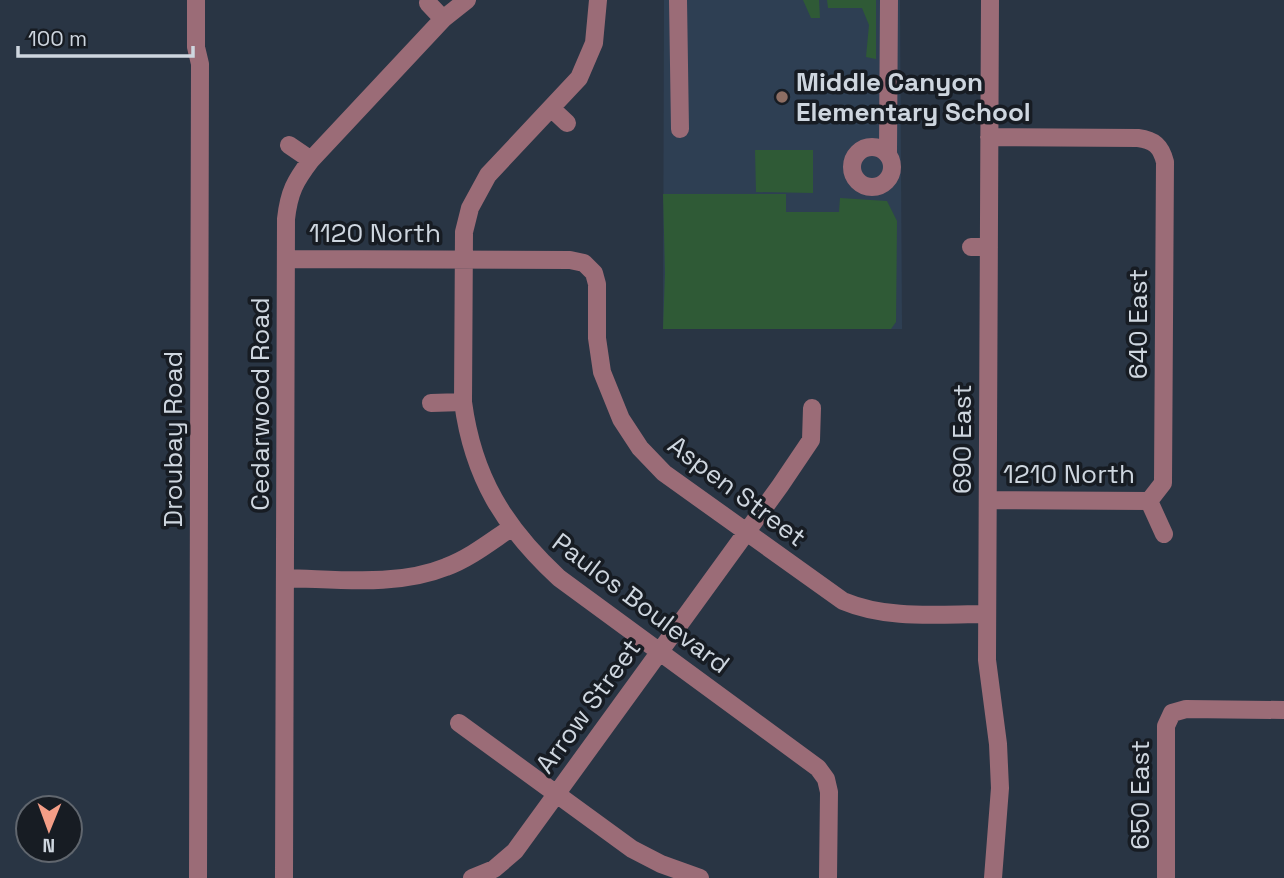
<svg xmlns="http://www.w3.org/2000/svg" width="1284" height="878" font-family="'Space Grotesk',sans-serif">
	<rect width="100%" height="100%" fill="#293544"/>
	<!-- built -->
	<path fill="#2e3f53" d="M664 0H900L902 329H663Z"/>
	<!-- green -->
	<path fill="#2f5a36" d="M803 0H819L820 18H811Z
		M827 0H876V59L866 57 869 25 862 8H828Z
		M755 150H813V193L756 192Z
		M663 194H786V212H839L840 198 887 201 897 221 896 322 891 329H663L665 273Z"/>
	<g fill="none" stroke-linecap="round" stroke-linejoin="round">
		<!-- minor -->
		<path stroke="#9b6c77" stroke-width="18" d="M196 0V47L200 64 198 878
			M598 0 594 43 579 78 488 175 470 208 464 232 463 402C473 477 504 527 559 578L818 768 826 779 829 792 828 878
			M678 0 680 129
			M990 0 987 660 998 744 1000 788 993 878
			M428 3 443 19
			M551 108 567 123
			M989 137 1138 138C1154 140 1161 146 1165 162L1163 483 1149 501
			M289 145 311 160
			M852 167a20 20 0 1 1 40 0a20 20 0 1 1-40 0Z
			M888 152 889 0
			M971 247H989
			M286 259 570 260 584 263 594 273 597 284V338L602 372 621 419 640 448 664 473 843 601C888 620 939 614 987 614
			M431 403 463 402
			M988 500 1149 501
			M1149 501 1164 534
			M285 578C337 579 397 587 446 567 470 558 490 542 511 528
			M459 723 632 849 661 864 700 878
			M284 878 286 219C289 192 295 181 311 160L443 19 467 0
			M472 878 494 869 515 851 780 486 811 440 812 408
			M1166 878V726L1172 713 1186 709 1284 710"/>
	</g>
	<!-- markers -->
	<circle fill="#8d6e63" stroke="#171c23" stroke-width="2.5" cx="782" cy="97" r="7"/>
	<g text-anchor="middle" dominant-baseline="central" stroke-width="7" stroke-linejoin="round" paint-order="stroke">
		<!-- poi labels -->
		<g font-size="26" font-weight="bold" fill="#ced6df" stroke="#171c23" text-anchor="start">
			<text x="796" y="82">Middle Canyon<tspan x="796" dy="30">Elementary School</tspan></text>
		</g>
		<!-- street labels -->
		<g font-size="26" fill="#ced6df" stroke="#171c23">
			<text x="375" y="233">1120 North</text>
			<text transform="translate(1138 324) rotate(-90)">640 East</text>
			<text transform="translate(260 404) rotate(-90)">Cedarwood Road</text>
			<text transform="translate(173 439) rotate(-90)">Droubay Road</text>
			<text transform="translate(962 439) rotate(-90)">690 East</text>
			<text x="1069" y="474">1210 North</text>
			<text transform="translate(737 491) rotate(37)">Aspen Street</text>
			<text transform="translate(641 603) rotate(37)">Paulos Boulevard</text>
			<text transform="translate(588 706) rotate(-54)">Arrow Street</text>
			<text transform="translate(1140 795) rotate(-90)">650 East</text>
		</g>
	</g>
	<!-- north arrow -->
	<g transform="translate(49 829) rotate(181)"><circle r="33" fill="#171c23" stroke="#60666e" stroke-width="2"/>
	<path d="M0-5L12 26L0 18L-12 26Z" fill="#f49e87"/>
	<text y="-10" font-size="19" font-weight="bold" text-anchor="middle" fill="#ced6df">N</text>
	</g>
	<!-- scale -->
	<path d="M18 46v10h175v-10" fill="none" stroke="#ced6df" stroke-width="3.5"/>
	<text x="28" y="46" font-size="21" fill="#ced6df" stroke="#171c23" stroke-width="5" paint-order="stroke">100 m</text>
</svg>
